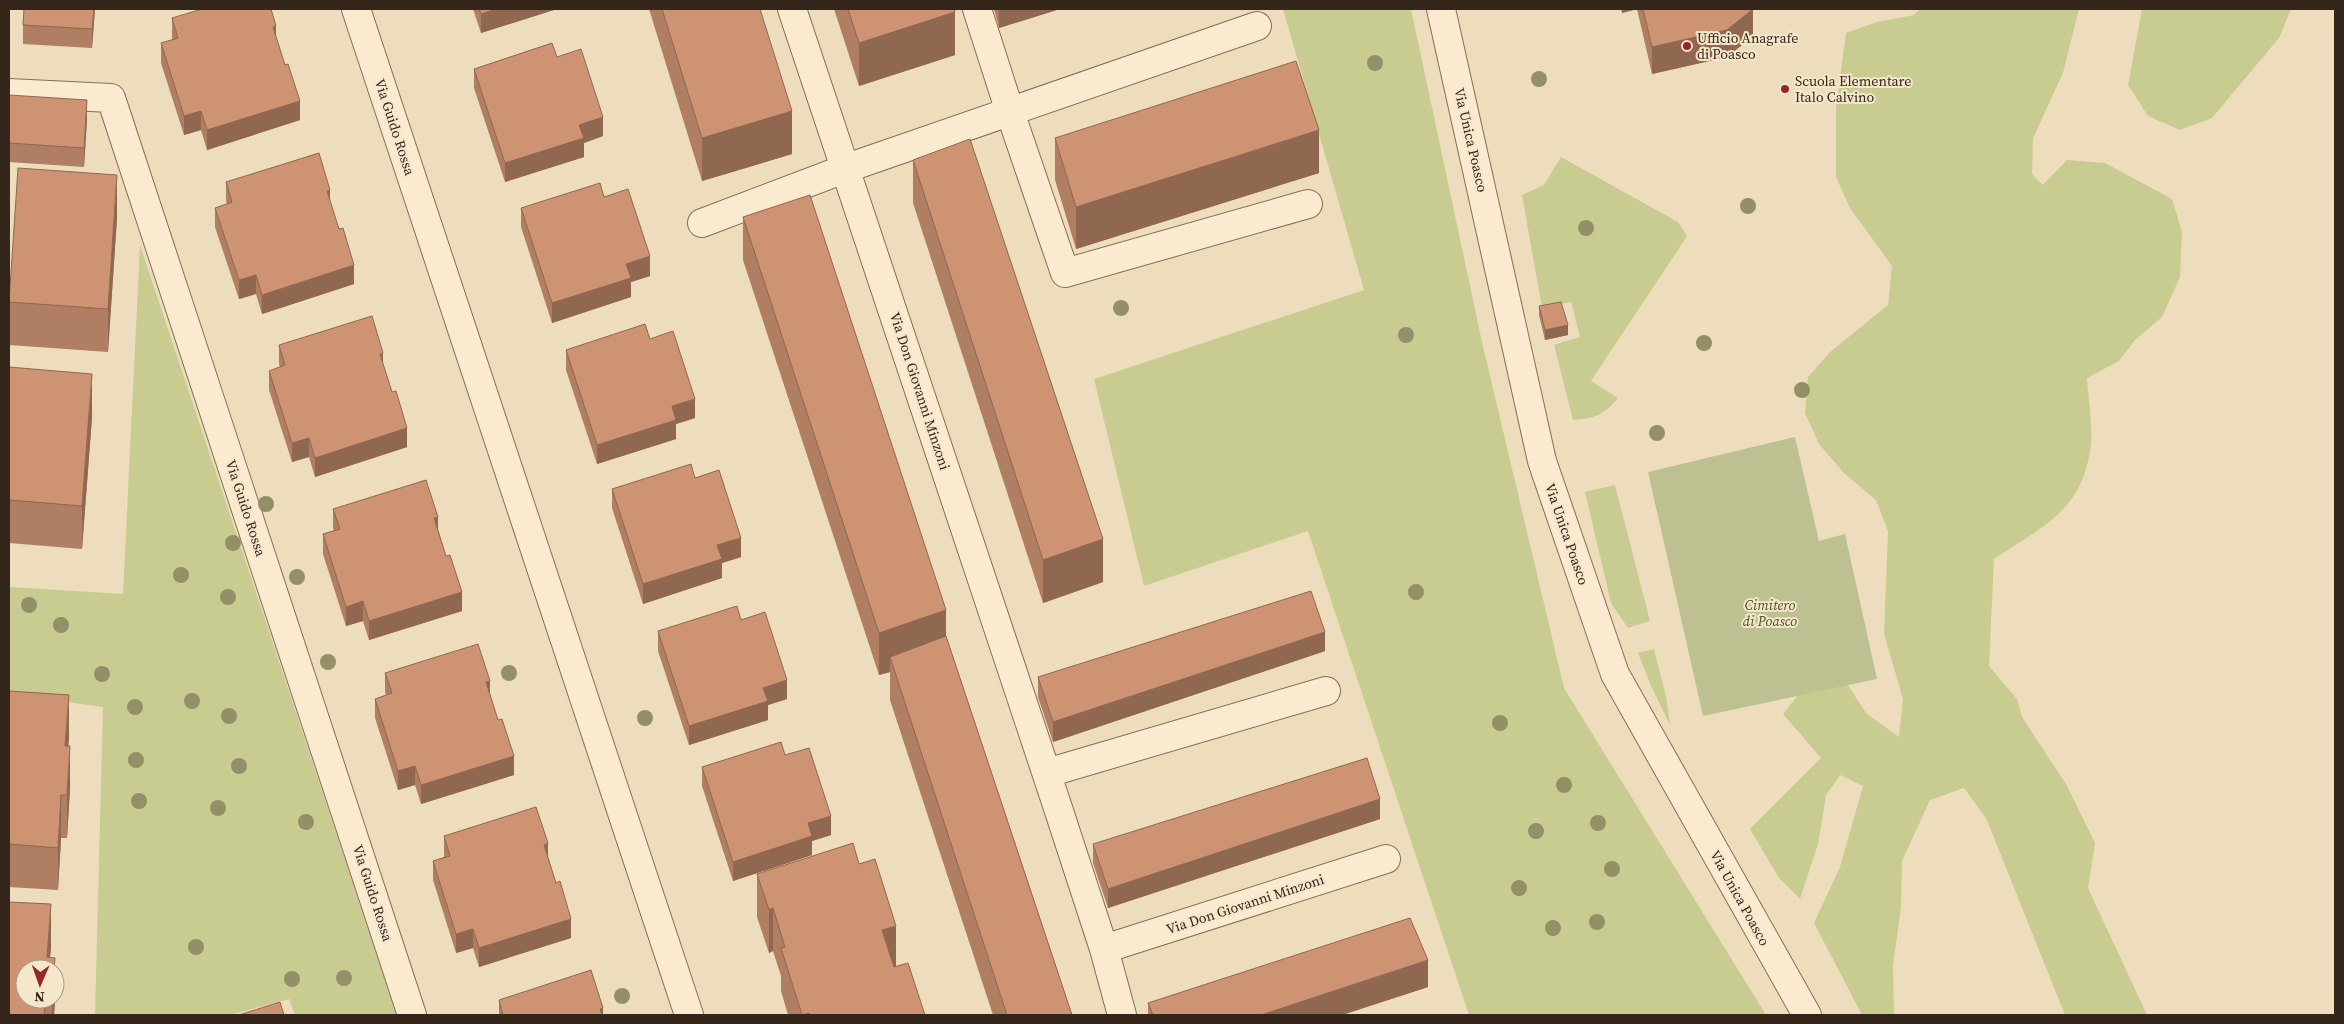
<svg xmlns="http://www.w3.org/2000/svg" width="2344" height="1024" font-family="'Source Serif 4',serif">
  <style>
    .green { fill: #c8cc91 }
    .cemetery { fill: #bdc091 }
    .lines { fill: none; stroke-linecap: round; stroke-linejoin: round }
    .minor-casing { stroke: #866d56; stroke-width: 30 }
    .minor { stroke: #f9ead0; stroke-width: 28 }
    .tree { fill: #939067 }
    .wall { fill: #b07e62 }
    .shaded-wall { fill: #906750 }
    .building { fill: #cd9372; stroke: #906750 }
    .poi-dot { fill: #95262c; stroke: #f5e7cc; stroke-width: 2 }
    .labels { text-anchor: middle; stroke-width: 4; stroke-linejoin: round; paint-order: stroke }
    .poi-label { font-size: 14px; fill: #35261b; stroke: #f5e7cc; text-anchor: start }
    .street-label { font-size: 14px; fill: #35261b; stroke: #f5e7cc }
    .park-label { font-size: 14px; font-style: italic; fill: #485121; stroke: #f5e7cc }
  </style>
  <rect width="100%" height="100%" fill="#eeddbd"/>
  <path class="green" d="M1283 9H1411L1482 342 1564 688 1766 1015H1469L1308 531 1144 586 1094 379 1364 290Z
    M1920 9H2079L2063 73 2033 138 2032 174 2043 185 2067 160 2105 163 2172 199 2182 232 2180 277 2162 317 2135 340 2119 361 2087 378C2088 399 2094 431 2090 451 2081 512 2040 528 1994 559L1989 666 2017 699 2022 717 2066 784 2095 843 2088 888 2147 1015H2065L1986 818 1964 788 1930 800 1902 861 1901 907 1893 965 1894 1015H1862L1814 923 1840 867 1863 786 1840 775 1826 795 1818 844 1800 899 1779 878 1750 829 1821 758 1783 714 1801 691 1842 676 1866 713 1899 737 1903 699 1884 634 1888 531 1876 500 1844 473 1819 444 1805 413 1808 377 1830 352 1888 305 1892 266 1850 208 1836 177V108L1846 33 1877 22 1914 15Z
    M2142 9H2291L2279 38 2212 118 2180 130 2148 116 2128 85Z
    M1561 157 1678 222 1687 236 1591 381 1618 398C1604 415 1595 418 1573 420L1554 345 1580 337 1571 302 1542 308 1522 195 1544 185Z
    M140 245 397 1015H295L289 999 230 1015H95L103 707 9 694V587L123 594Z
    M1615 485 1650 621 1628 628 1611 603 1585 492Z
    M1654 649 1666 696 1670 725 1651 686 1638 653Z"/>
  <path class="cemetery" d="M1795 437 1819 541 1845 534 1877 679 1703 716 1648 472Z"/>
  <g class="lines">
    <g class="minor-casing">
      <path id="minor" d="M356 9 689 1015
        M792 9 1057 805 1104 949 1122 1015
        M977 9 1010 112 1065 273 1308 204
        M1441 9 1542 461 1615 674 1807 1015
        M9 93 111 98 412 1015
        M702 223 847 168 1257 26
        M1047 773 1326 691
        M1104 949 1386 859"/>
    </g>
    <use href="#minor" class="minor"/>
  </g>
  <g class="tree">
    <circle cx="1375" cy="63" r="8"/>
    <circle cx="1539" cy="79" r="8"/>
    <circle cx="1748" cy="206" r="8"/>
    <circle cx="1586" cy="228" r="8"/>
    <circle cx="1121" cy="308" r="8"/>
    <circle cx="1406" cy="335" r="8"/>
    <circle cx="1704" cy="343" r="8"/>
    <circle cx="1802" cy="390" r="8"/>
    <circle cx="1657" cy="433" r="8"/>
    <circle cx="266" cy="504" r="8"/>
    <circle cx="233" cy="543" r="8"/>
    <circle cx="181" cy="575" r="8"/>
    <circle cx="297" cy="577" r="8"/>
    <circle cx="1416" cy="592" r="8"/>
    <circle cx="228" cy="597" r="8"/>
    <circle cx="29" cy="605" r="8"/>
    <circle cx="61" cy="625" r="8"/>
    <circle cx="328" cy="662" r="8"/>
    <circle cx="509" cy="673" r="8"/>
    <circle cx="102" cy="674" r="8"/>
    <circle cx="192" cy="701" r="8"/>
    <circle cx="135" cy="707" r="8"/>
    <circle cx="229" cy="716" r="8"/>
    <circle cx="645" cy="718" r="8"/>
    <circle cx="1500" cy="723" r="8"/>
    <circle cx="136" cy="760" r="8"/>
    <circle cx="239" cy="766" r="8"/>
    <circle cx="1564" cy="785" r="8"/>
    <circle cx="139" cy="801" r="8"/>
    <circle cx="218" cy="808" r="8"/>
    <circle cx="306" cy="822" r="8"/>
    <circle cx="1598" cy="823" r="8"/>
    <circle cx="1536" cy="831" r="8"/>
    <circle cx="1612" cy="869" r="8"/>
    <circle cx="1519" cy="888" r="8"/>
    <circle cx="1597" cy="922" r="8"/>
    <circle cx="1553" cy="928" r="8"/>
    <circle cx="196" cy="947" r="8"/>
    <circle cx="344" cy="978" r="8"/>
    <circle cx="292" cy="979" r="8"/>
    <circle cx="622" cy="996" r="8"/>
  </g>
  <path class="wall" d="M24 9H95L92 48 23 44V25Z
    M473 9H557L481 33Z
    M649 9H760L792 154 702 181Z
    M834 9H954L955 55 859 86Z
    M994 9H1060L999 28Z
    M1621 9H1753V36L1727 57 1652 74 1637 9 1622 13Z
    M172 18 276 38 300 120 207 150 201 130 184 135 161 63V43L173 40 172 38Z
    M557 57 603 136 584 143V157L505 182 474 88V69Z
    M9 95 87 119 84 167 9 162Z
    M1055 138 1319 173 1076 249 1055 180Z
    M913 160 1103 582 1043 603 913 203Z
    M226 182 330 203 354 284 262 314 256 294 239 299 215 227V208L227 204 226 201Z
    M604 197 650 276 631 282V297L552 323 521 227V208Z
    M743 217 946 636 1072 1015H993L890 700V672L879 675 743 260Z
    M117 218 108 352 9 345V302Z
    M1539 306 1568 335 1545 340 1539 315Z
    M650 339 695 418 676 424V439L597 464 566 370V350Z
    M279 345 383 366 407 447 315 477 309 457 292 462 269 390V371L280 367 279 364Z
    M9 367 92 417 82 549 9 543Z
    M695 478 741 557 722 563V578L643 604 612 508V489Z
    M333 509 438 530 462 611 369 640 363 621 346 626 323 554V534L334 531 333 528Z
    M741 620 787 699 768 705V720L689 745 658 651V631Z
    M1325 651 1053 742 1038 697V677Z
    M385 673 490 694 514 775 421 804 415 785 398 790 375 718V699L386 695 385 692Z
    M9 691 69 738 68 746 70 789 67 838H61L58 890 9 887Z
    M785 755 831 835 812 841V855L733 881 702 786V767Z
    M1380 819 1108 908 1093 863V844Z
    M444 836 548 857 571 938 479 967 473 948 456 953 433 880V861L444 857Z
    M859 864 896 966 925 1015H788L781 991V976L773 951 769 953 757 917V874Z
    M51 947 50 957 55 1001 54 1015H9Z
    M1428 987 1342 1015H1148V1003Z
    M499 1000 603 1015H499Z"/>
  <path class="shaded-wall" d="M94 9H95L92 48V29Z
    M496 9H557L481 33V14Z
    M999 9H1060L999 28Z
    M1622 9H1637L1622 13Z
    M1753 9V36L1727 57 1652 74V47Z
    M955 12V55L859 86V43Z
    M276 26V45L273 27Z
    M87 100V119L84 167V148Z
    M300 101V120L207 150V130Z
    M201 111V130L184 135V116Z
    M792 111V154L702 181V138Z
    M603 117V136L584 143V157L505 182V163L579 125Z
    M1319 130V173L1076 249V207Z
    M117 175V218L108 352V309Z
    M330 190V209L327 191Z
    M650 256V276L631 282V297L552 323V303L626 264Z
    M354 265V284L262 314V295Z
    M256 275V294L239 299V280Z
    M1568 325V335L1545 340V330Z
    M383 353V372L380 354Z
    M92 374V417L82 549V506Z
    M695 399V418L676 424V439L597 464V445L672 406Z
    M407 428V447L315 477V458Z
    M309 438V457L292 462V443Z
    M438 517V536L434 518Z
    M741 538V557L722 563V578L643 604V584L717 545Z
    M1103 539V582L1043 603V560Z
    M462 592V611L369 640V621Z
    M363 601V621L346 626V607Z
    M946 610V652L890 657V672L879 675V633Z
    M1325 632V651L1053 742V722Z
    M787 680V699L768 705V720L689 745V726L763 688Z
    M490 681V700L486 682Z
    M69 695V738L65 789V746Z
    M70 746V789L67 838V795Z
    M514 756V775L421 804V785Z
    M415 766V785L398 790V771Z
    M61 795V838L58 890V848Z
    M1380 799V819L1108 908V889Z
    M831 816V835L812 841V855L733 881V862L808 823Z
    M548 843V862L544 845Z
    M51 904V947L49 969 47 957Z
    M773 908V951L769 953V910Z
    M571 919V938L479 967V948Z
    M896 926V969L882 973V930Z
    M473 929V948L456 953V934Z
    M55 958V1001L54 1015H52V999H55L54 969Z
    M1428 960V987L1342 1015H1261Z
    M603 1008V1015H600V1009Z"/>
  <path class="building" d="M24 9H94L92 29 23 25Z
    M202 9H271L276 26 273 27 285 65 288 64 300 101 207 130 201 111 184 116 161 43 178 38 172 18Z
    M479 9H496L481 14Z
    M662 9H760L792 111 702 138Z
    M848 9H954L955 12 859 43Z
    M1643 9H1753L1727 30 1652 47Z
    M552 43 557 57 581 49 603 117 579 125 584 138 505 163 474 69Z
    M1296 61 1319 130 1076 207 1055 138Z
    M9 95 87 100 84 148 9 143Z
    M970 139 1103 539 1043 560 913 160Z
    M319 153 330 190 327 191 339 229 343 228 354 265 262 295 256 275 239 280 215 208 232 202 226 182Z
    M18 168 117 175 108 309 9 302Z
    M600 183 604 197 628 189 650 256 626 264 631 278 552 303 521 208Z
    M810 195 946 610 879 633 743 217Z
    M1561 302 1568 325 1545 330 1539 306Z
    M372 316 383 353 380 354 392 392 396 391 407 428 315 458 309 438 292 443 269 371 285 365 279 345Z
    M645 324 650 339 673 331 695 399 672 406 676 420 597 445 566 350Z
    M9 367 92 374 82 506 9 500Z
    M691 464 695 478 719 470 741 538 717 545 722 559 643 584 612 489Z
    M426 480 438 517 434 518 446 556 450 555 462 592 369 621 363 601 346 607 323 534 340 529 333 509Z
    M1311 591 1325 632 1053 722 1038 677Z
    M737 606 741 620 765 612 787 680 763 688 768 701 689 726 658 631Z
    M946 636 1072 1015H1007L890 657Z
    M478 644 490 681 486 682 498 720 502 719 514 756 421 785 415 766 398 771 375 699 392 693 385 673Z
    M9 691 69 695 65 746H70L67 795H61L58 848 9 844Z
    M781 742 785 755 809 748 831 816 808 823 812 836 733 862 702 767Z
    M1367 758 1380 799 1108 889 1093 844Z
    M536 807 548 843 544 845 556 883 560 881 571 919 479 948 473 929 456 934 433 861 450 856 444 836Z
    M853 843 859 864 875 859 896 926 882 930 894 967 908 963 925 1015H810L809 1013 802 1015 781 948 785 947 773 908 769 910 757 874Z
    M9 902 51 904 47 957 55 958 54 969H25V999H52V1005L45 1004 44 1015H9Z
    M1410 918 1428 960 1261 1015H1153L1148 1003Z
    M591 970 603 1008 600 1009 602 1015H503L499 1000Z
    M280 1002 284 1015H239Z"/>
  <g class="poi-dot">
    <circle cx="1687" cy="46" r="5"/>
    <circle cx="1785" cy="89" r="5"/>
  </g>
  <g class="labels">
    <g class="poi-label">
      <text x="1697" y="43">Ufficio Anagrafe<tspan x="1697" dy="16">di Poasco</tspan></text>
      <text x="1795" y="86">Scuola Elementare<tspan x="1795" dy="16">Italo Calvino</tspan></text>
    </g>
    <g class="street-label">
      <text transform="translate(395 127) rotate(72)" y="5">Via Guido Rossa</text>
      <text transform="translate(1471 140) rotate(77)" y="5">Via Unica Poasco</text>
      <text transform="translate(920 391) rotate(72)" y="5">Via Don Giovanni Minzoni</text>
      <text transform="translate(246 508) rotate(72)" y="5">Via Guido Rossa</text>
      <text transform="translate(1567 534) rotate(71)" y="5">Via Unica Poasco</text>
      <text transform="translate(373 893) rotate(72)" y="5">Via Guido Rossa</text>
      <text transform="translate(1740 898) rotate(61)" y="5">Via Unica Poasco</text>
      <text transform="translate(1245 904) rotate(-18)" y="5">Via Don Giovanni Minzoni</text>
    </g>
    <g class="park-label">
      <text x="1770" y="610">Cimitero<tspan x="1770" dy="16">di Poasco</tspan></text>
    </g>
  </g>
  <rect width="2344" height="1024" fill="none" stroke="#35261b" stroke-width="20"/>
  <g transform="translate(40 984) rotate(182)"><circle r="24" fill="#f5e7cc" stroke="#a89a85"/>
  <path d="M0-4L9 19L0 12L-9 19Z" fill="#95262c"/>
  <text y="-8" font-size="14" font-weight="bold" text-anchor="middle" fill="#35261b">N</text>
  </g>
</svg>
